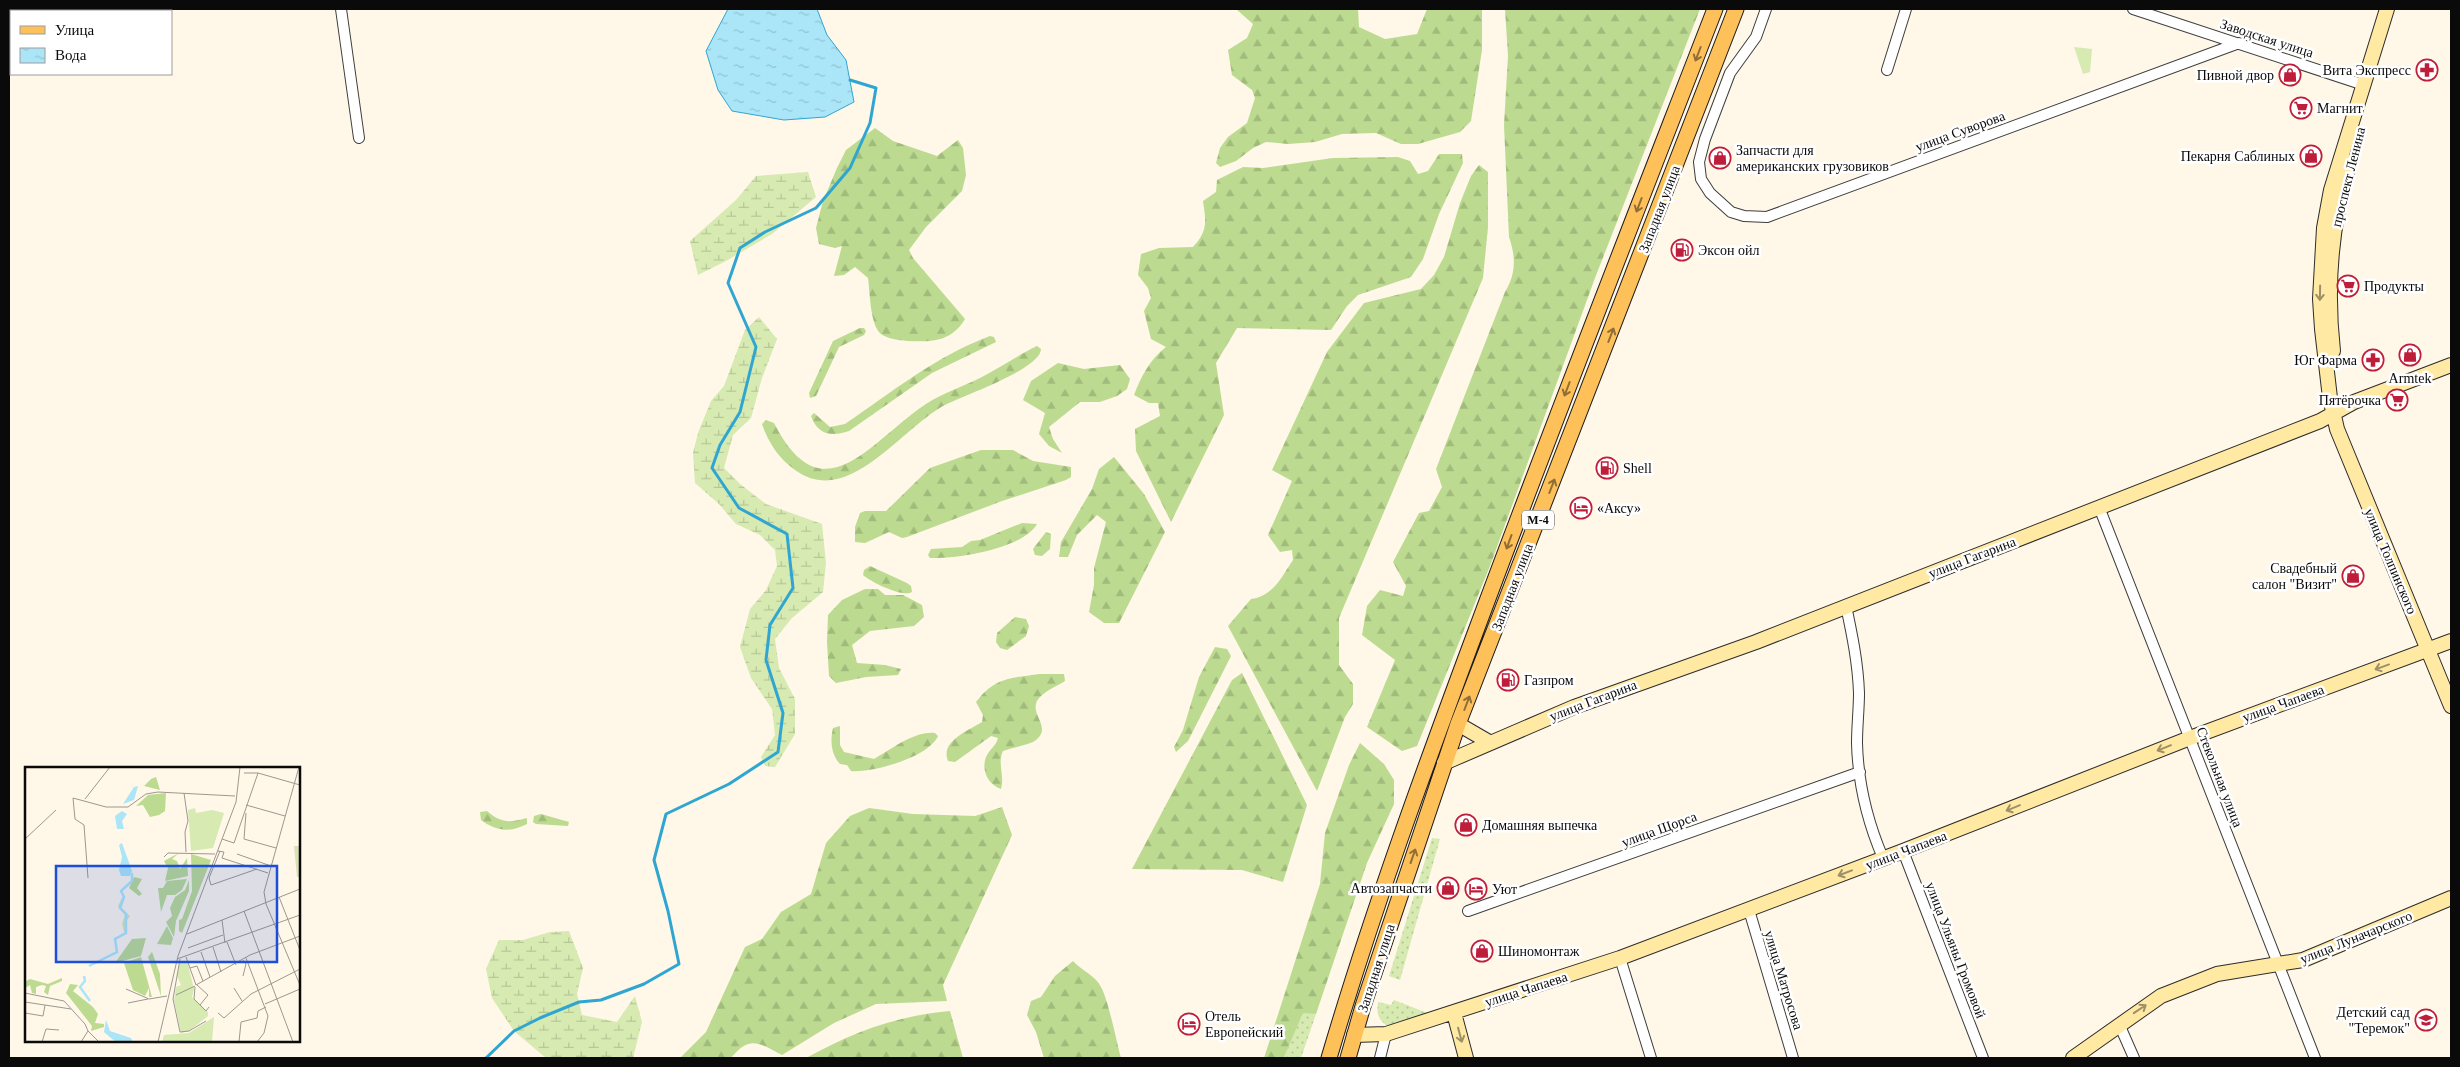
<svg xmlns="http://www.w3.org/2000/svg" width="2460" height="1067" font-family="Georgia,serif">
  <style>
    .grass { fill: url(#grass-dots) }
    .forest { fill: url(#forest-firs) }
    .wetland { fill: url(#wetland-marsh) }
    .park { fill: #d6eab1 }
    .water { fill: url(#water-ripples); stroke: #2fa6d2 }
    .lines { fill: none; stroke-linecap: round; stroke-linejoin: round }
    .stream { stroke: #2fa6d2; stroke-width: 3 }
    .street-casing { stroke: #3d3d3d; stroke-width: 12 }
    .secondary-casing { stroke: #2c2c2c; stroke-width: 16 }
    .primary-casing { stroke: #1b1b1b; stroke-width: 17 }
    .street { stroke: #fff; stroke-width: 10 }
    .secondary { stroke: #ffe9a3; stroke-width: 14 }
    .primary { stroke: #fec059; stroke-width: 15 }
    .oneway { stroke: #906e35 }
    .oneway2 { stroke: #9d9066 }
    .labels { text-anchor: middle; stroke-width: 5; stroke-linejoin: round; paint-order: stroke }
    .shield { fill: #fff; stroke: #545454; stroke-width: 1 }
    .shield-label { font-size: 12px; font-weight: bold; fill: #0a0a0a }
    .street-label { font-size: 14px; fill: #0a0a0a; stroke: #fff }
    .poi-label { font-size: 14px; fill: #0a0a0a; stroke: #fff; text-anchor: start }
    .inset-river { fill: none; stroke: #abe5f8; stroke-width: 2.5 }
    .inset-road { fill: none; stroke: #9d988f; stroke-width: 1 }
    .view { fill: #1d4ed8; fill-opacity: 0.15; stroke: #1d4ed8; stroke-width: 2.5 }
    .inset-edge { fill: none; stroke: #0a0a0a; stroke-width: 2.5 }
  </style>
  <defs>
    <pattern id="grass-dots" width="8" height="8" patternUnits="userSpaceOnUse" patternTransform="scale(1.25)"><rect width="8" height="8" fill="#d6eab1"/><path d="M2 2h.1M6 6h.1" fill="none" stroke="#b6c797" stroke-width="1.8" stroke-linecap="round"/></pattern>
    <pattern id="forest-firs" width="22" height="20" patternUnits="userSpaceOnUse" patternTransform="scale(1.25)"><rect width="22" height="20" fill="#bcdb90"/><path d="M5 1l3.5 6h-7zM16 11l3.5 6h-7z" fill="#a0bb7b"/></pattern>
    <pattern id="wetland-marsh" width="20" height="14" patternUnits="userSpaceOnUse" patternTransform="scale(1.25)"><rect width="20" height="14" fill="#d6eab1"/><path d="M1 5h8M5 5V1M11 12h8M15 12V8" fill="none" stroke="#b6c797"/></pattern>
    <pattern id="water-ripples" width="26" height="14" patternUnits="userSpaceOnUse" patternTransform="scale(1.25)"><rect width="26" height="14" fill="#abe5f8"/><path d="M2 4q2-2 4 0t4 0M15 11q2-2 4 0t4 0" fill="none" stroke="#92c3d3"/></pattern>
  </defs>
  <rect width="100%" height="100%" fill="#fff7e8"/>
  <path class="grass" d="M1432 838 1440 839 1400 980 1389 976Z
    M1394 1000 1430 1014 1399 1025H1386C1377 1018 1377 1013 1378 1002L1391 1005Z
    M1303 1012 1316 1014 1301 1058H1278L1284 1056Z"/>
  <path class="forest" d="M1236 9H1358L1359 27 1385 39 1417 34 1427 9H1482V50L1471 121 1460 132 1418 144H1401L1376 133 1342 134 1315 142 1288 144 1266 142 1253 148 1236 161 1220 167 1216 163 1220 148 1228 137 1247 123 1255 98 1252 90 1232 75 1228 50 1247 38 1253 24Z
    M1505 9H1700L1595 278 1490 566 1417 746 1402 751 1367 727 1395 660 1362 635 1367 606 1380 590 1403 596 1406 586 1393 562 1419 513 1429 511 1442 487 1436 469 1505 292C1516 274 1516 257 1509 237L1504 125 1508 56Z
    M875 128 893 141 937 156 958 140 963 148 966 175 962 191 926 227 909 250 913 258 965 319C951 342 932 342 907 341 899 340 888 339 881 334 870 325 870 292 868 278L855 267 844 275 834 276 842 246 835 248 819 244 816 228 823 201 837 168 846 150Z
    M1439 154H1462L1463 163 1439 214 1423 259 1411 277 1358 295 1347 306 1331 330 1237 328 1216 363 1224 415 1171 522 1136 451 1135 429 1160 416 1158 403H1149L1134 395C1141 377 1150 359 1166 347L1151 339 1144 311 1151 298 1148 288 1138 275 1141 254 1159 248 1193 247C1208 231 1206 222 1203 201L1216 192 1217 180 1243 167 1263 168 1333 158 1398 157 1410 161 1418 174 1428 171Z
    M1479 165 1488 172V227L1483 278 1339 618V665L1353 684V704L1345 717 1317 791 1228 626 1251 599C1273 596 1281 578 1293 560L1292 550 1280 552 1268 535 1292 481 1272 470 1327 352 1364 303 1421 289 1434 275 1444 257 1460 203 1471 176Z
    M860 328H864L866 331 864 335 839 347 816 396 810 398 809 393 833 341Z
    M990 336 994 337 996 342 932 373 849 431C831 437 818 435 811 416L814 413 830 427 845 424C892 392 936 356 990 336Z
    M1037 346 1041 349C1041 369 962 396 945 405 901 428 848 509 795 470 779 459 768 442 762 424L766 420 774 423C823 519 871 440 926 404 943 393 962 387 980 378 1000 368 1018 355 1037 346Z
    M1058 363 1084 369 1120 365 1130 379 1127 389 1117 396 1100 402H1080L1049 427 1053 439 1062 453 1049 446 1039 434 1045 413 1023 400 1031 381Z
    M981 450H1013L1033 461 1071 467V477L1066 480 1002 501 907 537 902 538 889 532 865 543 855 542V527L860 513 865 511H886L930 468Z
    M1114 457 1144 494 1165 532 1119 623H1104L1089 612 1094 585V568L1106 522 1097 515 1077 535 1068 557H1059L1061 542 1092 489 1099 469Z
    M1022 523 1037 524C1023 549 956 559 930 558L928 555 931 549 962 547 971 541 980 540Z
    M1046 532 1051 534 1050 549 1042 556 1035 555 1033 549Z
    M870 566 907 583 911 586 912 592C903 598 871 582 863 575L864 570Z
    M865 589H878L885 595H903L922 605 924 617 914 626 870 631 852 645 857 663 885 665 901 669 898 675 866 677 836 683 829 676 827 642 828 615 842 600Z
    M1015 617 1026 619 1029 626 1026 636 1007 650 1000 648 996 642 997 633Z
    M1215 647 1227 649 1231 656 1188 741 1176 752 1174 747 1183 730 1199 677Z
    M1242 673 1307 805 1283 882 1242 870 1132 869 1232 680Z
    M1040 674H1064L1065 681C1057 686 1042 692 1037 701 1030 715 1052 727 1036 740 1030 745 1013 747 1003 751 997 763 1005 776 1001 789 988 785 980 769 987 755 990 749 996 746 998 738L991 736 955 762 948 761C940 741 968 731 982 722L983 715 976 702C995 677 1011 678 1040 674Z
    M840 726V745L844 752 874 759C892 749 914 731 935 733L938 736C929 757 873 773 851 771L847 765 840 764C831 754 830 741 833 728Z
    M1360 743 1384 764 1394 780V804L1367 863 1316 1014 1303 1013 1284 1057 1264 1058 1320 884 1325 833 1349 765Z
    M1002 807 1012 835 943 985 947 1001 876 1004 834 1023 782 1055C759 1043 750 1035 731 1058H680L706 1032 745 947 762 939 781 912 811 894 826 843 850 816 869 808 913 814 975 816Z
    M487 811C501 823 509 823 527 818V824C510 833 496 831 481 820L480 812Z
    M541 814 569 822 568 826 536 824 533 822 534 816Z
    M1073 961C1082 971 1095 975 1101 987 1109 1002 1116 1040 1121 1058H1044L1036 1032 1027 1015 1031 1001 1041 997 1055 976Z
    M950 1011 963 1058H806C854 1032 895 1016 950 1011Z"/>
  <path class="wetland" d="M808 172 816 197 772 234 726 261 698 275 690 241 736 200 756 176Z
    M759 317 777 339 762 378 751 418 733 435 724 468 740 484 766 504 822 524 826 563 823 592 792 618 775 639 779 668 795 699V734L775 767 765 766 761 757 775 735 772 709 751 678 740 647 750 609 766 590 777 566 775 550 760 535 736 524 719 504 695 483 693 453 698 433 711 401 724 386 745 330Z
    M569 931 583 968 577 994 582 1015 617 1022 635 996 642 1022 633 1058H546L514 1031 492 998 486 969 499 940H523L550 932Z"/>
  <path class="park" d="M2074 47 2092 49 2090 72 2083 74Z"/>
  <path class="water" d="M728 9H817L827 35 846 60 854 102 825 117 784 120 732 111 718 90 706 51Z"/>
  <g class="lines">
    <path class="stream" d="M486 1058 514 1031 540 1018 579 1002 601 1000 644 984 679 964 668 911 654 860 666 814 729 784 778 752 783 713 766 660 770 625 793 588 787 534 739 508 712 468 720 445 740 412 756 347 728 283 740 248 765 232 816 208 850 168 870 123 876 88 850 80"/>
    <g class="street-casing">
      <path id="street" d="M341 9 359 138
        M1766 9 1756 37 1730 73 1705 139 1699 162 1701 179 1710 193 1731 212 1744 216 1767 217 2239 43
        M2133 9 2364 85
        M1887 70 1906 9
        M2099 507 2315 1058
        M1846 606C1852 634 1858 663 1859 693 1859 709 1857 726 1857 743 1858 782 1868 823 1883 858
        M1903 851 1983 1058
        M1749 910 1793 1058
        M1468 911 1860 772
        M1620 958 1651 1058
        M2119 1024 2134 1058
        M1380 1058 1386 1034"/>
    </g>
    <g class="secondary-casing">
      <path id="secondary" d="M2387 9 2331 190 2324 228 2320 299 2322 329 2330 398 2337 429 2451 706
        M2333 351C2326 288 2331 223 2350 162
        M1458 724 1489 742
        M1444 763 1574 707 1756 642 2320 421 2354 402 2451 365
        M1454 1013 1466 1058
        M1354 1035 1386 1034 1620 958 1903 851 2190 738 2451 641
        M2073 1058 2161 996 2217 974 2303 960 2451 898"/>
    </g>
    <g class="primary-casing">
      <path id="primary" d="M1329 1058C1372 912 1424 770 1477 628 1554 421 1635 215 1715 9
        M1348 1058 1363 1006 1458 724 1736 9"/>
    </g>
    <use href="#street" class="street"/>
    <use href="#secondary" class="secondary"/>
    <use href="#primary" class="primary"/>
  </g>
  <defs><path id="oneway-shaft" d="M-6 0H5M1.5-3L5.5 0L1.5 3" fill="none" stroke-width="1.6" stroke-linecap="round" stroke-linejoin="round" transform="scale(1.25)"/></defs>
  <g class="oneway">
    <use href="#oneway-shaft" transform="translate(1698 54) rotate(111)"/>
    <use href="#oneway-shaft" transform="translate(1639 205) rotate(111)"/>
    <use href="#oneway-shaft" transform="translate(1611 335) rotate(-69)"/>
    <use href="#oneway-shaft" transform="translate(1567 389) rotate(111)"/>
    <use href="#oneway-shaft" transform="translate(1552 486) rotate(-69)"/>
    <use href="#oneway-shaft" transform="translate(1509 542) rotate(110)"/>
    <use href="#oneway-shaft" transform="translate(1467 703) rotate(-69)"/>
    <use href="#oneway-shaft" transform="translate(1413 856) rotate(-71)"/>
  </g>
  <g class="oneway2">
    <use href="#oneway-shaft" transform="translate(2320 293) rotate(91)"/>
    <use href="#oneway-shaft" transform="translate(2382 667) rotate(160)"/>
    <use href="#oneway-shaft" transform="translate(2164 748) rotate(158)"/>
    <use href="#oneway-shaft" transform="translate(2013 808) rotate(158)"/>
    <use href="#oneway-shaft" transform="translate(1845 873) rotate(159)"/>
    <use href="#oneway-shaft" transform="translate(2140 1009) rotate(-34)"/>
    <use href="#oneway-shaft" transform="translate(1460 1035) rotate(75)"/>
  </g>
  <defs>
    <g id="pharmacy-ring" transform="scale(1.125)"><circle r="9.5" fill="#fff" stroke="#bf1e3b" stroke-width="1.5"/><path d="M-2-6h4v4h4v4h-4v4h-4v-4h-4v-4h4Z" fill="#bf1e3b"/></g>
    <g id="shop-ring" transform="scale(1.125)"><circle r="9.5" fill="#fff" stroke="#bf1e3b" stroke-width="1.5"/><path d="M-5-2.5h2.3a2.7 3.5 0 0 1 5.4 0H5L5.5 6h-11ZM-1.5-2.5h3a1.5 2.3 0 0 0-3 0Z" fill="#bf1e3b"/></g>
    <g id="supermarket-ring" transform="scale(1.125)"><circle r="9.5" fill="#fff" stroke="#bf1e3b" stroke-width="1.5"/><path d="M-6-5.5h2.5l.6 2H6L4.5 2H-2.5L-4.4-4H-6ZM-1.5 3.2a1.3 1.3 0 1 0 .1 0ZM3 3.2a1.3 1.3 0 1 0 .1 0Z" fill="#bf1e3b"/></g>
    <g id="fuel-ring" transform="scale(1.125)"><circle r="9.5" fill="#fff" stroke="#bf1e3b" stroke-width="1.5"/><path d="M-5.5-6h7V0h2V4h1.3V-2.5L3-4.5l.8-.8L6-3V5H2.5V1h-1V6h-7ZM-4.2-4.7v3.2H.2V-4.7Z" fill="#bf1e3b"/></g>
    <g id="hotel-ring" transform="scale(1.125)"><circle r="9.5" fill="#fff" stroke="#bf1e3b" stroke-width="1.5"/><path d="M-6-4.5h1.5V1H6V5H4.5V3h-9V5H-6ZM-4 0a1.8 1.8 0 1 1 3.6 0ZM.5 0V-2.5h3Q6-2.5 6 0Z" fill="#bf1e3b"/></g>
    <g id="school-ring" transform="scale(1.125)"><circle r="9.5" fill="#fff" stroke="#bf1e3b" stroke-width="1.5"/><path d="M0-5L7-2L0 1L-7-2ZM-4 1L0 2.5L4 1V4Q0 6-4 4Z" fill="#bf1e3b"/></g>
  </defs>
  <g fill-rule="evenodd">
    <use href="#pharmacy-ring" x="2427" y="70"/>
    <use href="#shop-ring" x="2290" y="75"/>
    <use href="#supermarket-ring" x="2301" y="108"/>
    <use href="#shop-ring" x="2311" y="156"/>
    <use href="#shop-ring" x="1720" y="158"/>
    <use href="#fuel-ring" x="1682" y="250"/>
    <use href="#supermarket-ring" x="2348" y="286"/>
    <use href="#shop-ring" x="2410" y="355"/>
    <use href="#pharmacy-ring" x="2373" y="360"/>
    <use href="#supermarket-ring" x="2397" y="400"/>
    <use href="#fuel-ring" x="1607" y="468"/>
    <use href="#hotel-ring" x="1581" y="508"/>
    <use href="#shop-ring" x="2353" y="576"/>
    <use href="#fuel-ring" x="1508" y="680"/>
    <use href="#shop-ring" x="1466" y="825"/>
    <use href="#shop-ring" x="1448" y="888"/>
    <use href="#hotel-ring" x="1476" y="889"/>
    <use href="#shop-ring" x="1482" y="951"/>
    <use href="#school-ring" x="2426" y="1020"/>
    <use href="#hotel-ring" x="1189" y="1024"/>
  </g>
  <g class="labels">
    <rect class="shield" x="1522" y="510.5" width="32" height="19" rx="4"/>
    <g class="shield-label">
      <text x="1538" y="524">М-4</text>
    </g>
    <g class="street-label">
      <text transform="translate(2267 38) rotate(18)" y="5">Заводская улица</text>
      <text transform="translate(1960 131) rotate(-20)" y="5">улица Суворова</text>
      <text transform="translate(2348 177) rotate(-76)" y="5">проспект Ленина</text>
      <text transform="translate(1659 209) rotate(-69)" y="5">Западная улица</text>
      <text transform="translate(1972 557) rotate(-21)" y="5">улица Гагарина</text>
      <text transform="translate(2391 561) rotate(67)" y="5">улица Толпинского</text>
      <text transform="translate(1512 587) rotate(-69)" y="5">Западная улица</text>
      <text transform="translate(1593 700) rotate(-21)" y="5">улица Гагарина</text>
      <text transform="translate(2283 703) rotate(-20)" y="5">улица Чапаева</text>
      <text transform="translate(2220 777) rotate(69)" y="5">Стекольная улица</text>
      <text transform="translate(1659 829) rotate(-20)" y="5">улица Щорса</text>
      <text transform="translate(1906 850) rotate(-21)" y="5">улица Чапаева</text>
      <text transform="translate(2356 937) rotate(-22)" y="5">улица Луначарского</text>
      <text transform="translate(1956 950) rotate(69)" y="5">улица Ульяны Громовой</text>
      <text transform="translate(1376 968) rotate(-72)" y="5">Западная улица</text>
      <text transform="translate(1784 980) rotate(73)" y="5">улица Матросова</text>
      <text transform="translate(1526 989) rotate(-18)" y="5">улица Чапаева</text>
    </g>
    <g class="poi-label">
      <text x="2411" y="75" text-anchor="end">Вита Экспресс</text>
      <text x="2274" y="80" text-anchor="end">Пивной двор</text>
      <text x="2317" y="113">Магнит</text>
      <text x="1736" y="155">Запчасти для<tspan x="1736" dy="16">американских грузовиков</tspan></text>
      <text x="2295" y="161" text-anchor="end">Пекарня Саблиных</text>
      <text x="1698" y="255">Эксон ойл</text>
      <text x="2364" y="291">Продукты</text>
      <text x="2357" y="365" text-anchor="end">Юг Фарма</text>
      <text x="2410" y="383" text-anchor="middle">Armtek</text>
      <text x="2381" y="405" text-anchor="end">Пятёрочка</text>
      <text x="1623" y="473">Shell</text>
      <text x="1597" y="513">«Аксу»</text>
      <text x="2337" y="573" text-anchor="end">Свадебный<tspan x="2337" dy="16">салон "Визит"</tspan></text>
      <text x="1524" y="685">Газпром</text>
      <text x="1482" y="830">Домашняя выпечка</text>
      <text x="1432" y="893" text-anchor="end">Автозапчасти</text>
      <text x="1492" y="894">Уют</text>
      <text x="1498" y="956">Шиномонтаж</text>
      <text x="2410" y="1017" text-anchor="end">Детский сад<tspan x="2410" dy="16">"Теремок"</tspan></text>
      <text x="1205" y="1021">Отель<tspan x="1205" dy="16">Европейский</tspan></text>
    </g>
  </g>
  <g transform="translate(25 767)">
    <rect width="275" height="275" fill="#fff7e8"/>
    <path d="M189 250 187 275H137L139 268 164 266Z" fill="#d6eab1"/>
    <path d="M131 10 135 23 119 19 126 12ZM141 26 140 44 134 48 125 50 118 38 111 39 123 28ZM154 86 147 92 152 94 155 102 162 91 163 109 140 114 143 101 139 94ZM166 87 186 93 157 166 154 164V153L157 152 167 124ZM109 110 117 112 112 121 117 127 114 129 104 121ZM162 112 157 123 150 128H142L136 145 133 121H138L142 114ZM164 113V124L151 154 149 170 141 155 147 149 145 141 150 130 160 123ZM142 159 148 171 146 178 132 177ZM121 171 116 189 90 196 107 172ZM127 185 135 207 136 229 123 190ZM116 190 127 230H124V221L120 229 108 223 99 196ZM37 211V214L25 219 23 228 19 225 21 219 17 218 11 220V227L7 226 5 218 0 221 1 214 5 212 23 217ZM45 217 53 218 48 224 68 240 73 247 70 256 79 257V260L66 264 67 259 41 226Z" fill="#bcdb90"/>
    <path d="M99 127 96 141 105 149 100 156V168L97 157 100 148 93 139Z" fill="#d6eab1"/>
    <path d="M269 79H275V110H272Z" fill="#d9e0ba"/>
    <path d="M170 41 171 46 187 43 199 46 188 81 166 84 163 43ZM162 194 169 222 167 230 183 245V249L164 264 156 266 149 233 151 220 156 218 152 209 155 195Z" fill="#d6eab1"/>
    <path d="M113 19 109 33 98 37 109 20ZM97 44 102 47 97 54 99 62H92L90 49ZM97 76 107 104 105 109H96L94 103 97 90 94 78ZM81 253 85 264 106 271 108 275H91L86 271 79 265Z" fill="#abe5f8"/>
    <path class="inset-river" d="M64 199 92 185 90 172 101 166V147L95 141 99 130 96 124 107 114V106M59 209 60 214 55 220 65 234"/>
    <path class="inset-road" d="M274 0 239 125 241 137 275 218M219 6H233L275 18M159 26 163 54 160 65 161 85M60 32 85 0M221 38 260 49M221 46 219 72 251 81M0 72 31 43M197 72 209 76 233 6M193 84 199 85 197 91 243 106M195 84 184 111 186 118 232 102M212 87 246 99M139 90 143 86 190 87M63 111 59 58 50 52 48 31 81 40H103L121 27 133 25 210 29M254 130 275 183M219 144 268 275M197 153 200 176M162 167 275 122M202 175 211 198M188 180 196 205M163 181 198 168M176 185 185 210M161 190 171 218 225 188 275 169M221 191 243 249 239 266 232 275M152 192 275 148M155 192 148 232 155 265 164 264 181 254M218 193 221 197 218 209M165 201 172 199 178 214M172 218 183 228 175 238M170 220 169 232 181 244 184 240M209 221 217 234M101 222 124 232 142 229M0 226 39 234 60 257 63 264 56 275M151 228 170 219M0 235 46 242M103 236 123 232M240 237 275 222M0 246 18 249 20 238M193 246 199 251 226 227 275 202M63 264 74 275M17 275 21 262 34 263M133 275 153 189 211 35 215 0M214 275 216 255 232 251 233 244 241 240"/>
    <path class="view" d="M31 99H252V195H31Z"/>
    <rect width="275" height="275" class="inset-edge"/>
  </g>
  <rect width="2460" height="1067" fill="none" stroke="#0a0a0a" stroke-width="20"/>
  <rect x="10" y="10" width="162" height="65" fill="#ffffff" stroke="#9d9d9d"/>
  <rect x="20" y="26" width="25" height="8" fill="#fec059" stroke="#9d9d9d"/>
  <text x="55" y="35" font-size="15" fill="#0a0a0a">Улица</text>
  <rect x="20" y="48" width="25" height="15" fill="url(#water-ripples)" stroke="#9d9d9d"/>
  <text x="55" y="60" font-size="15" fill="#0a0a0a">Вода</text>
</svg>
